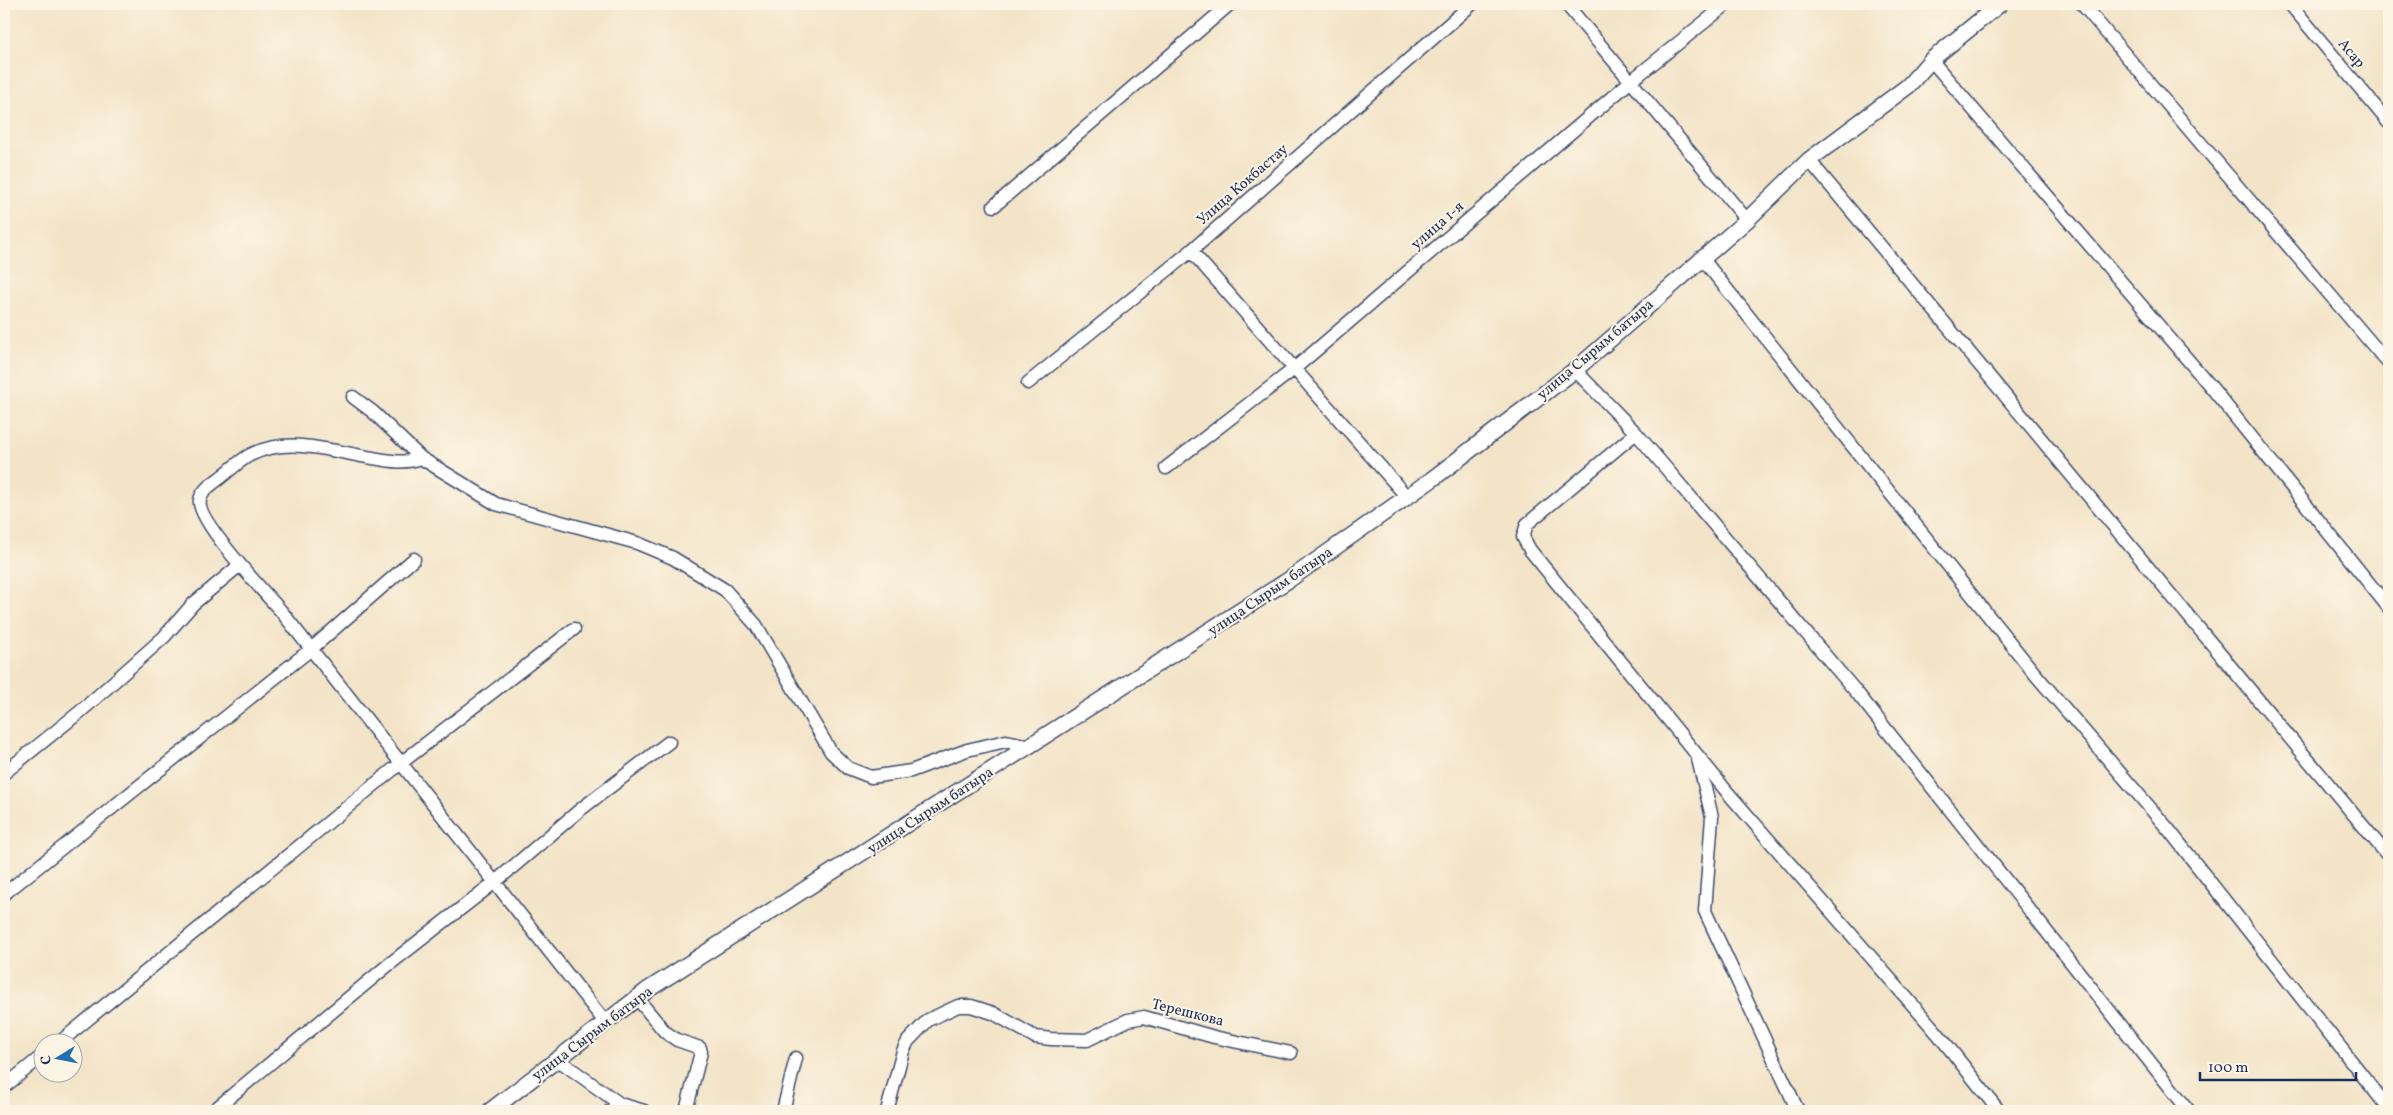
<svg xmlns="http://www.w3.org/2000/svg" width="2393" height="1115" font-family="Vollkorn,serif">
  <style>
    .lines { fill: none; stroke-linecap: round; stroke-linejoin: round }
    .minor-casing { stroke: #3b4a6e; stroke-width: 15 }
    .tertiary-casing { stroke: #3b4a6e; stroke-width: 18 }
    .minor { stroke: #fff; stroke-width: 12 }
    .tertiary { stroke: #fff; stroke-width: 15 }
    .labels { text-anchor: middle; stroke-width: 4; stroke-linejoin: round; paint-order: stroke }
    .street-label { font-size: 15px; fill: #1b2f5e; stroke: #fcf5e5 }
  </style>
  <rect width="100%" height="100%" fill="#fcf5e5"/>
  <filter id="ink" filterUnits="userSpaceOnUse"><feTurbulence type="fractalNoise" baseFrequency=".02" numOctaves="2"/><feDisplacementMap in="SourceGraphic" scale="10" xChannelSelector="R" yChannelSelector="G"/><feConvolveMatrix kernelMatrix="1 2 1 2 8 2 1 2 1" color-interpolation-filters="sRGB"/></filter>
  <filter id="wash" filterUnits="userSpaceOnUse"><feTurbulence type="fractalNoise" baseFrequency=".0096" numOctaves="4" result="noise"/><feDisplacementMap in="SourceGraphic" scale="20" xChannelSelector="R" yChannelSelector="G"/><feGaussianBlur stdDeviation="1.12" result="paint"/><feColorMatrix in="noise" values="0 0 0 0 0 0 0 0 0 0 0 0 0 0 0 0 0 1.4 0 .05"/><feComposite in="paint" operator="in"/></filter>
  <g filter="url(#wash)">
    <rect width="100%" height="100%" fill="#f3e4c8"/>
  </g>
  <g filter="url(#ink)">
    <g class="lines">
      <g class="minor-casing">
        <path id="minor" d="M1566 4 1747 220
          M2082 4 2389 364
          M2290 4 2389 123
          M1931 60 2212 388 2389 608
          M1809 160 2389 857
          M994 206 1230 4
          M1191 251 1407 497
          M1701 257 2035 674 2169 830 2389 1109
          M1575 370 1636 433 1858 694 2189 1111
          M1028 383 1191 251 1472 4
          M353 397 373 412 421 458 496 504 637 543 673 558 725 590 756 625 831 752 848 768 871 777 911 771 967 750 1006 741 1030 746
          M1636 433 1527 524 1523 537 1530 550 1728 793 1938 1034 1999 1111
          M421 458C405 464 390 461 373 458 333 452 290 435 250 455 239 461 229 471 220 478 212 484 202 490 200 500 195 519 266 594 281 611L605 1022
          M1166 468 1294 369 1631 81 1727 4
          M1698 759 1712 817 1705 911 1798 1111
          M4 773 81 711 164 637 193 604 240 565
          M4 894 310 650 414 559
          M637 998 665 1032 677 1040 700 1048 701 1052 686 1111
          M60 1042 401 763 574 629
          M557 1059 620 1104 644 1111
          M4 1087 42 1056
          M213 1111 387 966 495 882 581 809 669 742
          M610 1111 620 1104
          M783 1111 796 1058
          M887 1111 903 1051 908 1041 928 1020 958 1006H971L993 1013 1035 1037 1051 1039 1087 1040 1128 1020 1144 1017 1214 1037 1291 1053"/>
      </g>
      <g class="tertiary-casing">
        <path id="tertiary" d="M490 1111 649 989 1290 579 1431 480 1575 370 1747 220 1809 160 1908 86 1931 60 2000 4"/>
      </g>
      <use href="#minor" class="minor"/>
      <use href="#tertiary" class="tertiary"/>
    </g>
  </g>
  <g class="labels">
    <g class="street-label">
      <text transform="translate(2352 53) rotate(50)" y="5">Асар</text>
      <text transform="translate(1242 184) rotate(-41)" y="5">Улица Кокбастау</text>
      <text transform="translate(1437 225) rotate(-41)" y="5">улица 1-я</text>
      <text transform="translate(1595 349) rotate(-40)" y="5">улица Сырым батыра</text>
      <text transform="translate(1270 591) rotate(-34)" y="5">улица Сырым батыра</text>
      <text transform="translate(930 810) rotate(-33)" y="5">улица Сырым батыра</text>
      <text transform="translate(1188 1012) rotate(14)" y="5">Терешкова</text>
      <text transform="translate(592 1033) rotate(-37)" y="5">улица Сырым батыра</text>
    </g>
  </g>
  <rect width="2393" height="1115" fill="none" stroke="#fcf5e5" stroke-width="20"/>
  <g transform="translate(58 1058) rotate(260)"><circle r="24" fill="#fcf5e5" stroke="#a2a6af"/>
  <path d="M0-4L9 19L0 12L-9 19Z" fill="#1f6fb2"/>
  <text y="-8" font-size="14" font-weight="bold" text-anchor="middle" fill="#1b2f5e">С</text>
  </g>
  <path d="M2200 1072v8h156v-8" fill="none" stroke="#1b2f5e" stroke-width="2.5"/>
  <text x="2208" y="1072" font-size="15" fill="#1b2f5e" stroke="#fcf5e5" stroke-width="4" paint-order="stroke">100 m</text>
</svg>
